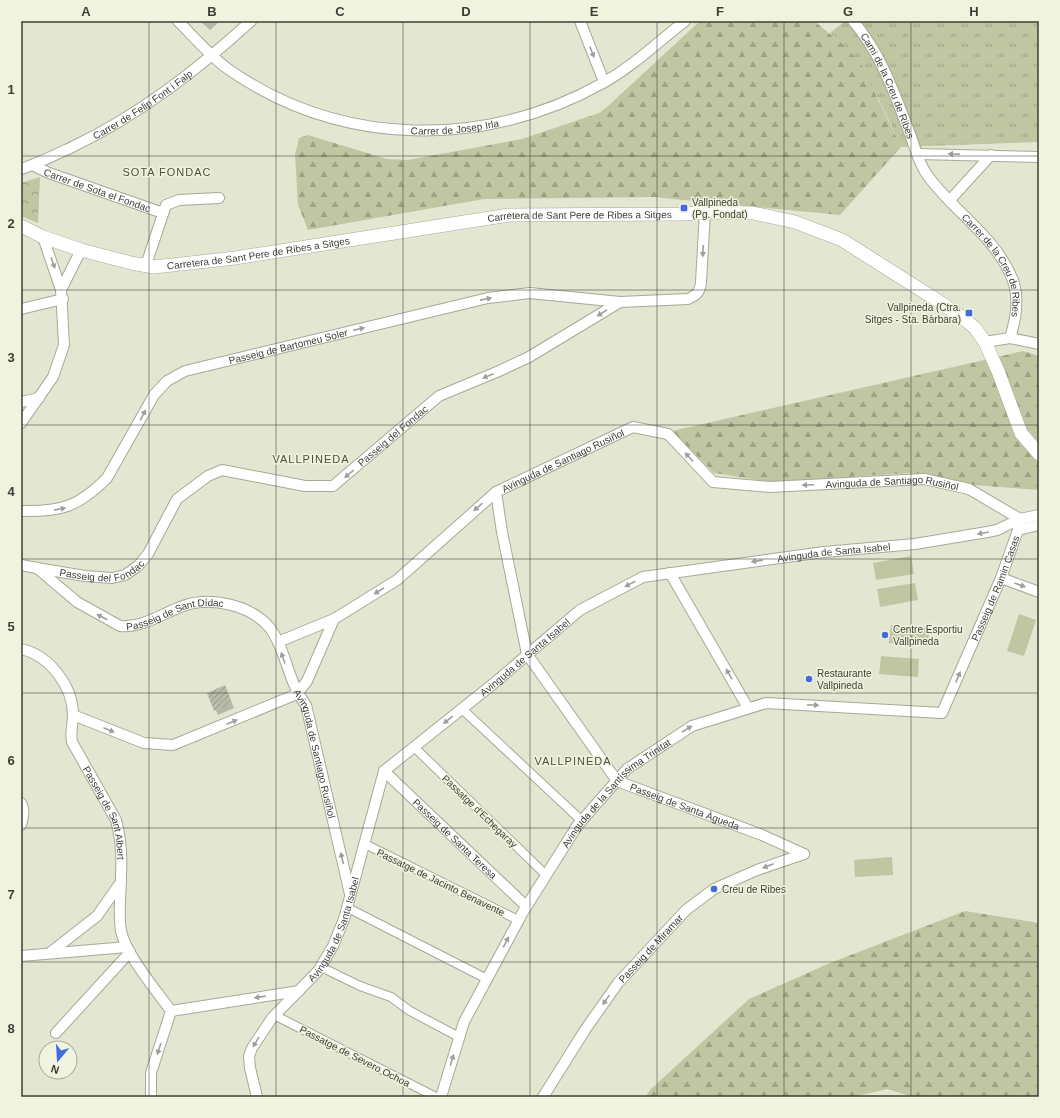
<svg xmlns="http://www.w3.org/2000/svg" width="1060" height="1118" font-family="Helvetica,sans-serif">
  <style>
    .grass { fill: url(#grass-tufts) }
    .forest { fill: url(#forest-firs) }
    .park { fill: url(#park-crowns) }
    .garden { fill: #c0c6a2 }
    .shadow { fill: #0003 }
    .building { fill: url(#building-hatch) }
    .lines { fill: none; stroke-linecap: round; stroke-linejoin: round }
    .pedestrian-casing { stroke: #a6a996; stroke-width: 10 }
    .minor-casing { stroke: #a6a996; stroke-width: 12 }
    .tertiary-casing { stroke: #a6a996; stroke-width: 14 }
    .pedestrian { stroke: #fff; stroke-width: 8 }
    .minor { stroke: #fff; stroke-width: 10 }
    .tertiary { stroke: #fff; stroke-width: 13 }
    .oneway { fill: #9e9e9a }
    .grid { fill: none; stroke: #3c3e35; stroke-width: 1; stroke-opacity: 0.55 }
    .poi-dot { fill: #426bdd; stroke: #f0f4df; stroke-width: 1.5 }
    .labels { text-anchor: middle; stroke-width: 3; stroke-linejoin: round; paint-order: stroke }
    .street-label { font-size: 10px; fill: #3c3e35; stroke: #f0f4df }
    .poi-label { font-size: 10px; fill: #3c3e35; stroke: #f0f4df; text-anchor: start }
    .neighbourhood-label { font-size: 11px; letter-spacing: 1px; fill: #4c4f3e; stroke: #f0f4df }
    .neatline { fill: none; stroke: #3c3e35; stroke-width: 1.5 }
    .grid-label { font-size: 13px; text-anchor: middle; font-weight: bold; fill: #3c3e35 }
  </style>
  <defs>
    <pattern id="grass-tufts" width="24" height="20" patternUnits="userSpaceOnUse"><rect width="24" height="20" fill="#c0c6a2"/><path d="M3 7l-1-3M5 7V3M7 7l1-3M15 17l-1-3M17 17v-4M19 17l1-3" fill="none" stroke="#9da285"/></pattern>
    <pattern id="forest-firs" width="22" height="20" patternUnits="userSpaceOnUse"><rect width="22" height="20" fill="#c0c6a2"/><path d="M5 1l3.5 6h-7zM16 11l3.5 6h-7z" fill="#9da285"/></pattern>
    <pattern id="park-crowns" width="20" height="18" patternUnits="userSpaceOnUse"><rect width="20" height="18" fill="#c0c6a2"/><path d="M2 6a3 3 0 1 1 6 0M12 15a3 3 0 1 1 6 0" fill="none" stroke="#9da285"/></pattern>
    <pattern id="building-hatch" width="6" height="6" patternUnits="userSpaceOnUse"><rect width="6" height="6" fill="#b8bba7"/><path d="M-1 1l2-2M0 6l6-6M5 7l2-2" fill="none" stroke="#979989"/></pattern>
  </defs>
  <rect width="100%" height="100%" fill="#e3e7d2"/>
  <path class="grass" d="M845 21H1039V142L901 147C882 106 865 63 830 33Z"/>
  <path class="forest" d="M700 21H814L845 46 862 66 901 147 840 215 653 197 484 199 308 230 298 205 295 155 299 138 308 135 387 159 408 160 522 139 599 113 607 107Z
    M1023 351 1039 356V490L974 485 910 473 770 482 714 473 672 431Z
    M965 911 1039 923V1097H913L887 1089 853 1097H645L651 1089 749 999 830 963Z"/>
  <path class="park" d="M40 177 38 223 21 216V183Z"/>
  <path class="garden" d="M911 556 914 574 876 580 873 563Z
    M915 583 918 600 880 607 877 589Z
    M1019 614 1036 620 1024 656 1007 651Z
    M891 625 929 628 928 646 889 643Z
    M881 656 919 659 918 677 879 674Z
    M892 857 893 875 855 877 854 860Z"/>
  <path class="shadow" d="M200 21H220L210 30Z
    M225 687 234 708 218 715 208 694Z"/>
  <path class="building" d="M202 21H212L207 26Z
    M225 685 232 703 214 711 207 693Z"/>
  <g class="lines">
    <g class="pedestrian-casing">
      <path id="pedestrian" d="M462 709 582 821
        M414 747 546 875
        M365 844 518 920
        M348 908 487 979
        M321 967 360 986 391 997 410 1011 459 1037
        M274 1015 436 1097"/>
    </g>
    <g class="minor-casing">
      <g id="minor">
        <path id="s1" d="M178 21C194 37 210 56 228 69 341 148 485 149 603 83 633 66 658 42 685 21"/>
        <path d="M580 21 604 82"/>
        <path id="s2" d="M853 21C881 53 895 95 910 134 915 147 919 165 928 176 954 212 995 236 1012 278 1020 297 1016 319 1010 338"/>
        <path d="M918 154 1039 157"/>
        <path id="s3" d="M32 165 49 173 163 213"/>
        <path id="s4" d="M21 169C39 163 55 155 72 147 139 115 196 71 251 21"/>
        <path d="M950 200 991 155"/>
        <path d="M146 265 166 205 179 200 219 198"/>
        <path d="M61 290 81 250"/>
        <path d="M21 309 63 299"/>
        <path d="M985 342 1010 338 1039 344"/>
        <path d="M21 402 39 398"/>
        <path d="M21 423 53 377 64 345 61 290 43 237"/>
        <path id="s5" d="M496 492 502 532 527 654 617 781 762 835 804 854"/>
        <path id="s6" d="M21 511C61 512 78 507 107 478L154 395 167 381 185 371 488 298 530 293 620 302"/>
        <path d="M1018 530 1039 525"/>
        <path id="s7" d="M21 565 37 568 77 602 120 626C143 628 163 613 183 606 211 596 251 605 270 628 287 651 287 681 306 705L350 894"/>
        <path id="s8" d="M37 568 85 576 112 578 125 575 138 566 148 554 177 499 208 476 222 470 305 486H333L439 396 499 371 529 357 620 302 688 299C697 295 700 292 701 282L705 212"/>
        <path d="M670 573 748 708"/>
        <path d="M1001 578 1039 592"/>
        <path id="s9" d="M278 642 334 619 397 580 496 492 633 427 668 434 713 482 770 487 924 479 969 489 1020 519"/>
        <path id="s10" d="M21 649C49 655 73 686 73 715 73 724 70 732 72 742L116 820C121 838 122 857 121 875 121 894 118 912 121 931 126 955 156 990 171 1011"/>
        <path d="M297 694 307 681 334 619"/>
        <path d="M73 715 144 743 173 745 297 694"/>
        <path id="s11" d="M384 771 526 906"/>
        <path d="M21 803C25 810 23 818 21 825"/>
        <path d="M51 952 97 916 121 882"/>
        <path d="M21 956 127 947"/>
        <path d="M171 1011 299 991"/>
        <path d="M56 1033 130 952"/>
        <path d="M151 1097V1073L171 1011"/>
        <path id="s12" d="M257 1097 250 1068 249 1056 252 1048 272 1018 318 971 333 946 344 919 384 771 493 684 580 610 643 577 824 552 915 544 987 532 997 530 1020 519 1039 515"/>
        <path id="s13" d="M441 1097 464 1022 523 912 577 826 627 769 692 726 766 703 942 713 1001 578 1018 530 1020 519"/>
        <path id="s14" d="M543 1097 585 1030 618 983 686 910 714 889 757 870 804 854"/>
      </g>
    </g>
    <g class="tertiary-casing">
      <g id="tertiary">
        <path id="s15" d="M21 226 43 237 81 250 131 263 154 267 235 258 509 215 685 214 705 212 753 213 795 222 842 240 932 297 963 318 975 328 985 342 998 371 1021 433 1039 454"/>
      </g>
    </g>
    <use href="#pedestrian" class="pedestrian"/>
    <use href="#minor" class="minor"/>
    <use href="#tertiary" class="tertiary"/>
  </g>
  <defs><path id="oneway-solid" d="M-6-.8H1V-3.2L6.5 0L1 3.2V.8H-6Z"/></defs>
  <g class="oneway">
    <use href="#oneway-solid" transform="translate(592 52) rotate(68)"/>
    <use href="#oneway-solid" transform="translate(954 154) rotate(-178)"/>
    <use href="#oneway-solid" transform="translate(703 251) rotate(93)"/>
    <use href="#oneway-solid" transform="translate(53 263) rotate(70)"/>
    <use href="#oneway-solid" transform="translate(486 299) rotate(-11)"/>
    <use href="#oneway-solid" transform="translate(602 313) rotate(148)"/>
    <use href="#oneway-solid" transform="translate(359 329) rotate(-13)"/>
    <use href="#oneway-solid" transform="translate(488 376) rotate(158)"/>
    <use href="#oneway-solid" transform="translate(143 415) rotate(-62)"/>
    <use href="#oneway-solid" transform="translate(689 457) rotate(-133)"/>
    <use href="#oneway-solid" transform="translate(349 474) rotate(140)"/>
    <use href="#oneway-solid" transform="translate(808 485) rotate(177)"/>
    <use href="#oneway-solid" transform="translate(478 507) rotate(139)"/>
    <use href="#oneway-solid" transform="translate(60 509) rotate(-11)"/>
    <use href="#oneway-solid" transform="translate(983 533) rotate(170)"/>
    <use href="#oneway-solid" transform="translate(757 561) rotate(172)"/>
    <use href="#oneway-solid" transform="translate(630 584) rotate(153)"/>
    <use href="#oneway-solid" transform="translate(1020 585) rotate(20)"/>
    <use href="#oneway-solid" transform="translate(379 591) rotate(148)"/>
    <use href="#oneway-solid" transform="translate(102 617) rotate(-152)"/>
    <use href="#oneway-solid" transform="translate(283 658) rotate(-109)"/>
    <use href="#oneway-solid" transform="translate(729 674) rotate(-120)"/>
    <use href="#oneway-solid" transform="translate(958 677) rotate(-67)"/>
    <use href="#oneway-solid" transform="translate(813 705) rotate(3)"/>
    <use href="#oneway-solid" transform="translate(448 720) rotate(141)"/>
    <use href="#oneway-solid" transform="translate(232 722) rotate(-23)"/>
    <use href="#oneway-solid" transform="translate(687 729) rotate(-32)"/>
    <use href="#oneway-solid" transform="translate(109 730) rotate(23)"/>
    <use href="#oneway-solid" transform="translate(342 858) rotate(-103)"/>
    <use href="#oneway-solid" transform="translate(768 866) rotate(159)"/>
    <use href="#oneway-solid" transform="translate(506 942) rotate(-62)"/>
    <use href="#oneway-solid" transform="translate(260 997) rotate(171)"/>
    <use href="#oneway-solid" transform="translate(606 1000) rotate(125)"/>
    <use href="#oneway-solid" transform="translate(256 1042) rotate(121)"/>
    <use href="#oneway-solid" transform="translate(159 1049) rotate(108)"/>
    <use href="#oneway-solid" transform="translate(452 1060) rotate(-73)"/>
  </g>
  <path class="grid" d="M149 21V1097M276 21V1097M403 21V1097M530 21V1097M657 21V1097M784 21V1097M911 21V1097M21 156H1039M21 290H1039M21 425H1039M21 559H1039M21 693H1039M21 828H1039M21 962H1039"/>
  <g class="poi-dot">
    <rect x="680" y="204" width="8" height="8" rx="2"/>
    <rect x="965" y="309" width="8" height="8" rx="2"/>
    <circle cx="885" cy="635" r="4"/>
    <circle cx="809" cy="679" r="4"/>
    <circle cx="714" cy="889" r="4"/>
  </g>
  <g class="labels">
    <g class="street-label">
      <text dy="4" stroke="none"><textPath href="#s2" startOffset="74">Camí de la Creu de Ribes</textPath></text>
      <text dy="4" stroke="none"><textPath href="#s4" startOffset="138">Carrer de Felip Font i Falp</textPath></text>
      <text dy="4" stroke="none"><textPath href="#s1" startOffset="309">Carrer de Josep Irla</textPath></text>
      <text dy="4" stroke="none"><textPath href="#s3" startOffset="70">Carrer de Sota el Fondac</textPath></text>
      <text dy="4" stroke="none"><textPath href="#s15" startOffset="569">Carretera de Sant Pere de Ribes a Sitges</textPath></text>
      <text dy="4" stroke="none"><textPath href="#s15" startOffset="245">Carretera de Sant Pere de Ribes a Sitges</textPath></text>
      <text dy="4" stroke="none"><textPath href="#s2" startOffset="286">Carrer de la Creu de Ribes</textPath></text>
      <text dy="4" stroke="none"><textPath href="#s6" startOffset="337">Passeig de Bartomeu Soler</textPath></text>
      <text dy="4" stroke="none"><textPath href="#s8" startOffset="427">Passeig del Fondac</textPath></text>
      <text dy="4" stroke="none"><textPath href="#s9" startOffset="341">Avinguda de Santiago Rusiñol</textPath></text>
      <text dy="4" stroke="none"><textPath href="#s9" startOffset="700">Avinguda de Santiago Rusiñol</textPath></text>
      <text dy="4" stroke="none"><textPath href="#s12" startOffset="881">Avinguda de Santa Isabel</textPath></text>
      <text dy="4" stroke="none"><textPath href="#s8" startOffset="67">Passeig del Fondac</textPath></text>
      <text dy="4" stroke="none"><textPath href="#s13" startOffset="848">Passeig de Ramin Casas</textPath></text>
      <text dy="4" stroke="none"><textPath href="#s7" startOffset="175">Passeig de Sant Dídac</textPath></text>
      <text dy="4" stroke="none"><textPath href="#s12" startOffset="545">Avinguda de Santa Isabel</textPath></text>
      <text dy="4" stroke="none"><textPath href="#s7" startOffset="414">Avinguda de Santiago Rusiñol</textPath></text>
      <text dy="4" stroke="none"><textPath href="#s13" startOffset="356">Avinguda de la Santíssima Trinitat</textPath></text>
      <text dy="4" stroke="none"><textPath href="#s5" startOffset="393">Passeig de Santa Àgueda</textPath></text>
      <text transform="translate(480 811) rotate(44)" y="4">Passatge d'Echegaray</text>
      <text dy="4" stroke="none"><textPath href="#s10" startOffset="196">Passeig de Sant Albert</textPath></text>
      <text dy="4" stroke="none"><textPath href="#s11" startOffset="98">Passeig de Santa Teresa</textPath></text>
      <text transform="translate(441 882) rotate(26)" y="4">Passatge de Jacinto Benavente</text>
      <text dy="4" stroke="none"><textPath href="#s12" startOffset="197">Avinguda de Santa Isabel</textPath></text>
      <text dy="4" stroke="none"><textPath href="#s14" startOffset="184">Passeig de Miramar</textPath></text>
      <text transform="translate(355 1056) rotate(27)" y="4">Passatge de Severo Ochoa</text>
    </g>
    <g class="poi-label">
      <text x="692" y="206">Vallpineda<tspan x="692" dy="12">(Pg. Fondat)</tspan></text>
      <text x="961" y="311" text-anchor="end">Vallpineda (Ctra.<tspan x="961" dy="12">Sitges - Sta. Bàrbara)</tspan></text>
      <text x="893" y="633">Centre Esportiu<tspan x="893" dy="12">Vallpineda</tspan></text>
      <text x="817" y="677">Restaurante<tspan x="817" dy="12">Vallpineda</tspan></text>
      <text x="722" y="893">Creu de Ribes</text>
    </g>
    <g class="neighbourhood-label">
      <text x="167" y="176">SOTA FONDAC</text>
      <text x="311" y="463">VALLPINEDA</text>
      <text x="573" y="765">VALLPINEDA</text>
    </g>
  </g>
  <rect width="1060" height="1118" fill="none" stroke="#f0f4df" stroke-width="44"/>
  <g transform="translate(58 1060) rotate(198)"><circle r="19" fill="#f0f4df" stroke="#a8ab9b"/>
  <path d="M0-3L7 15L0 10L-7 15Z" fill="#426bdd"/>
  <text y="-6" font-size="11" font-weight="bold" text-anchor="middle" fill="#3c3e35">N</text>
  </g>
  <rect x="22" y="22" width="1016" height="1074" class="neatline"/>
  <g class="grid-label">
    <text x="86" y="16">A</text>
    <text x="212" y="16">B</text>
    <text x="340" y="16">C</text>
    <text x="466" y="16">D</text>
    <text x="594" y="16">E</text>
    <text x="720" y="16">F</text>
    <text x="848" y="16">G</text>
    <text x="974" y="16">H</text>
    <text x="11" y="94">1</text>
    <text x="11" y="228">2</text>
    <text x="11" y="362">3</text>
    <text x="11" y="496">4</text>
    <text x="11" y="631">5</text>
    <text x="11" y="765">6</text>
    <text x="11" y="899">7</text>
    <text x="11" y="1033">8</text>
  </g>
</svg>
